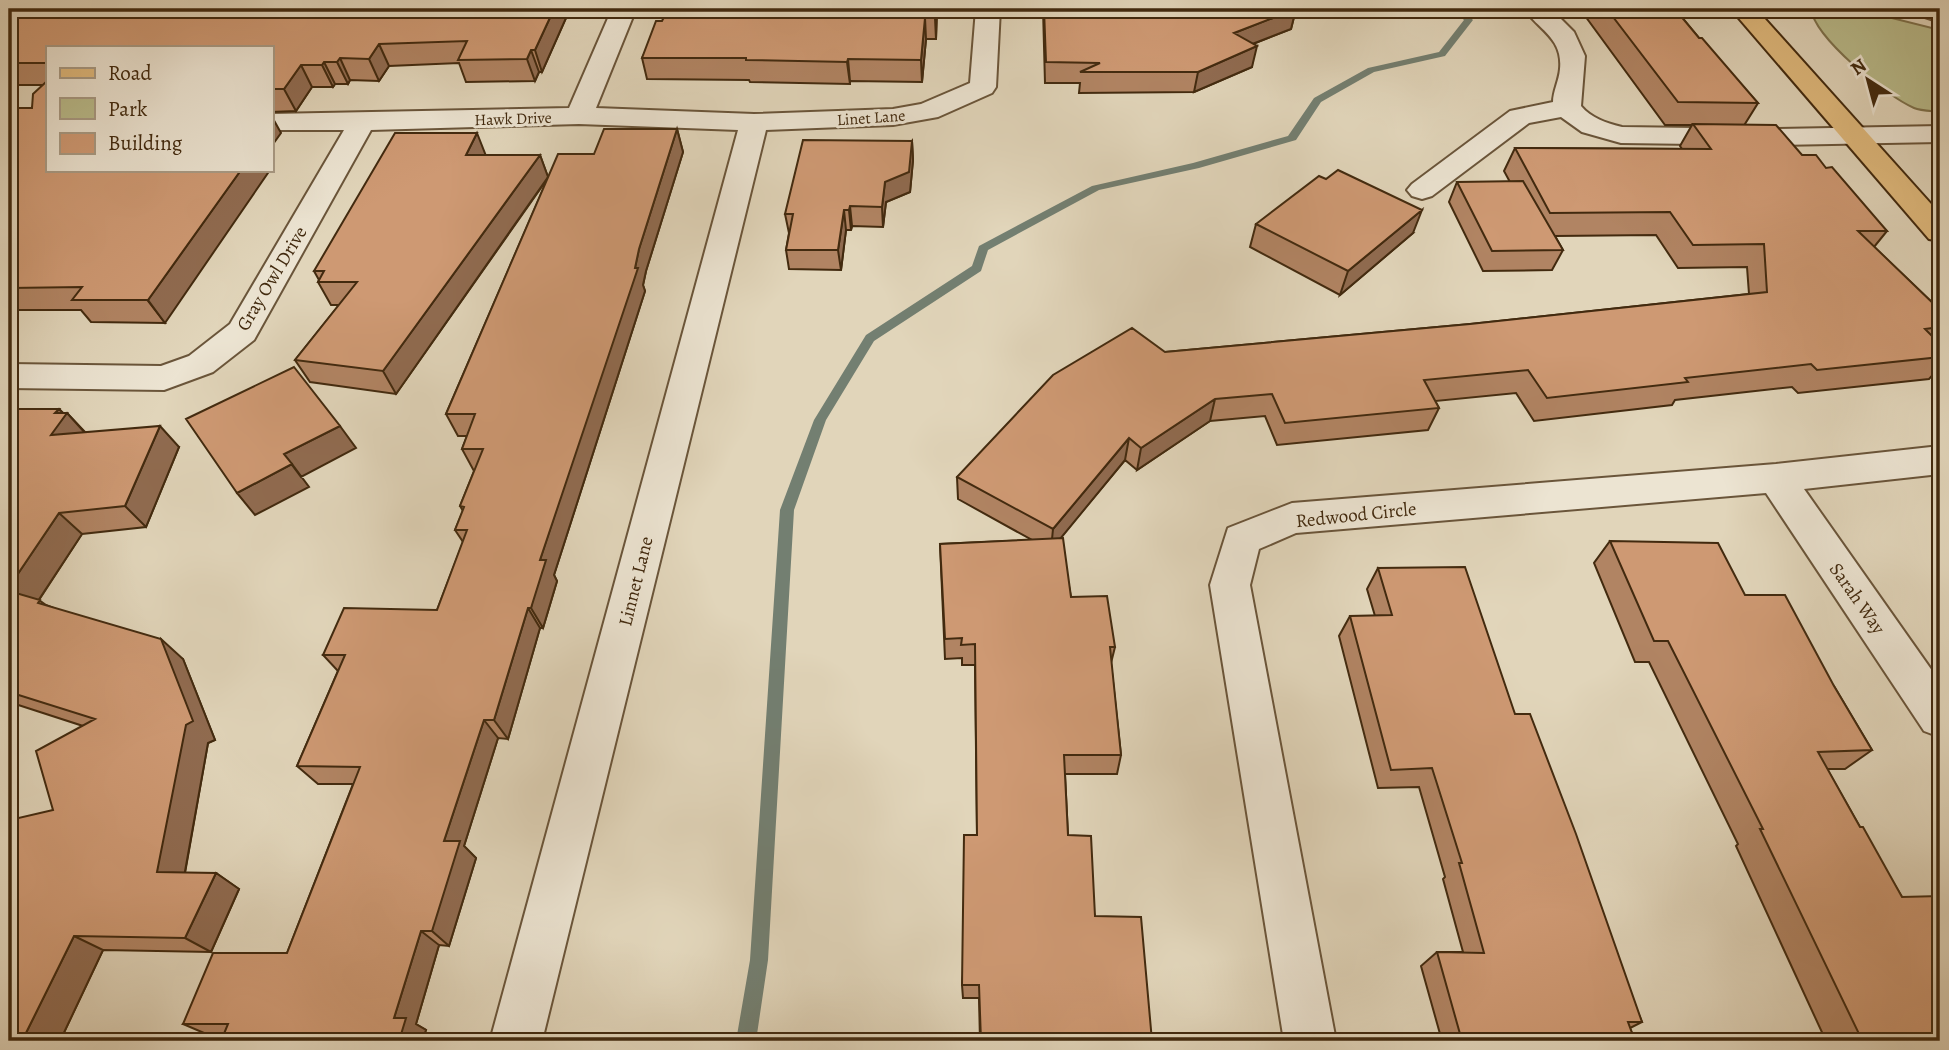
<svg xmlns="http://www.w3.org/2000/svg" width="1949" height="1050" font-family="Alegreya,serif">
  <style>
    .green { fill: #b9bb8b; stroke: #7e724d; stroke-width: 2 }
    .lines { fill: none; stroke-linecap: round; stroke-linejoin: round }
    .stream { fill: #737f71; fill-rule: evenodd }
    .minor-casing { stroke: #6a553a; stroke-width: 4 }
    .major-casing { stroke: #422a0f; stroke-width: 4 }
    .minor { fill: #ece4d2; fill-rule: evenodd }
    .major { fill: #e0ba7d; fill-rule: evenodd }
    .wall { fill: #b18463; stroke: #422a0f; stroke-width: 2 }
    .shaded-wall { fill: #906b50; stroke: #422a0f; stroke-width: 2 }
    .building { fill: #ce9973; stroke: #422a0f; stroke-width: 2 }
    .labels { text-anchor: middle; stroke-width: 6; stroke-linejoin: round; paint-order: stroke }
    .far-street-label { font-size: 16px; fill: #422a0f; stroke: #ece4d2 }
    .street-label { font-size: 19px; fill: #422a0f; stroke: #ece4d2 }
  </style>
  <rect width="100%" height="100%" fill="#e1d5ba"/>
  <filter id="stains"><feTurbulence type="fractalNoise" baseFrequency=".00286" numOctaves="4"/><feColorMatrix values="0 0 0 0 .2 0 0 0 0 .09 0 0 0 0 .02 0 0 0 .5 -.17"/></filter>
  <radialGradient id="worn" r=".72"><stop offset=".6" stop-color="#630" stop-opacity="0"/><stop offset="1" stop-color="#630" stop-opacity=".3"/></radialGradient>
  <path class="green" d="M1811 9H1856L1940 30V112C1932 111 1921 111 1914 108 1886 96 1815 38 1811 9Z"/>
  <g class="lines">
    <path class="stream" d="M1453 9H1462L1473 20 1445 56 1374 72 1321 102 1296 140 1199 168 1099 190 988 250 981 271 874 341 826 420 794 510 768 960 756 1041H736L750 960 780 510 814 420 866 335 972 266 979 246 1092 186 1193 163 1288 136 1314 98 1368 68 1439 52 1464 20Z"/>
    <g class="minor-casing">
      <path id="minor" d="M612 9H636L596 108 754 114 893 109 921 104 970 83 976 9H1000L996 87 992 93 938 117 893 125 766 130 542 1041H490L738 130 579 124 371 130 254 340 213 372 164 390 9 388V364L161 366 189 356 230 324 344 130H271V114L569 108Z
        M1524 9H1551L1574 32 1585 56 1581 106C1591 118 1606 123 1622 127L1771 129 1940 126V142L1771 145 1621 143 1582 132 1561 117 1529 123 1432 196 1422 199 1412 196 1407 190 1412 184 1510 111 1553 102C1553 91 1559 81 1560 69 1563 38 1539 30 1524 9Z
        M1913 9H1940V22L1916 14Z
        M1940 446V474L1804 489 1940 682V737L1924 731 1766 493 1296 533 1259 549 1250 585 1336 1041H1284L1210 585 1228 528 1292 503 1776 464Z"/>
    </g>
    <g class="major-casing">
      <path id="major" d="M1731 9H1756L1940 214V241L1929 239Z"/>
    </g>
    <use href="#minor" class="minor"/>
    <use href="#major" class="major"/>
  </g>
  <path class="wall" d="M9 9H570L542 72H539L535 81 466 82 459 63 389 66 379 81 350 80 348 84H335L333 87H312L296 111 271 112V47H47V170L165 323 91 322 81 310H9V117L32 108 42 85H9Z
    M937 9 936 39H926L922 82 850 81V84L750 82 749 80 647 79 642 58 662 21Z
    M1043 9H1296L1291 29 1253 44 1252 67 1194 92 1079 93 1080 83H1045Z
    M1580 9H1675L1699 38 1758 103 1745 124 1826 168 1887 231 1874 247 1940 310V367L1929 379 1798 393 1792 387 1675 400 1672 405 1534 421 1516 393 1435 401 1439 408 1428 430 1277 445 1265 416 1210 421 1137 470 1125 460 1060 538 1071 597 1115 647 1111 663 1121 755 1117 774H1065L1068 835 1095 916 1152 1041H1154H980L979 998H963L962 985 977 835 975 665H962V658L945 659 940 544 1032 540 958 499 957 477 1165 352 1470 324 1749 294 1747 267 1678 268 1656 235 1555 236 1563 250 1552 270 1483 271 1449 202 1457 182H1510L1504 171 1515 148 1682 149 1680 146 1692 125H1665Z
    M677 129 683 152 646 271 643 285 645 291 554 575 557 581 543 628H540L508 739 498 738 464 846 476 858 449 946 439 945 416 1024 426 1030 422 1041H221L223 1036H211L183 1024 287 953 353 784H318L297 766 338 671 323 655 437 610 463 542 455 530 463 511 460 506 474 471 462 449 467 436H458L446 414 548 178 396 394 310 382 295 360 339 305H331L318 282 319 280 314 271 486 155H540L548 177 594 154Z
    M912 141 913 160 910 192 886 202 883 227 852 226 851 230H846L841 270 789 269 786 250 789 233 785 214Z
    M1256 224 1413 233 1340 295 1250 247Z
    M9 409H59L63 413H67L85 432 179 447 146 527 82 534 39 600 46 605 183 659 215 740 208 743 185 873H216L239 889 211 952 103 950 60 1041 53 810 83 726 9 702Z
    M1610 541 1745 595 1834 686 1872 750 1845 769H1827L1860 827 1902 897 1940 1041H1826L1736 846 1738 844 1649 662H1635L1594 563Z
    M1378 568 1515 714 1642 1022 1630 1028 1635 1041H1442L1421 966 1437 952H1463L1443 879 1445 877 1419 787 1378 788 1339 636 1350 616H1375L1367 589Z"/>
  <path class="shaded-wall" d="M554 9H570L542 72 535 50Z
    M936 9H937L936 39 935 18Z
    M1296 9 1291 29 1229 53 1234 33Z
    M925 18 926 39 922 82 921 60Z
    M379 44 389 66 379 81 369 59Z
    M1257 46 1252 67 1194 92 1198 72Z
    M531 50 539 72 535 81 527 59Z
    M340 58 350 80 348 84 337 62Z
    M848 59 850 81V84L847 62Z
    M324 62 335 84 333 87 322 65Z
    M301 65 312 87 296 111 284 89Z
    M271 115 281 133 271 147Z
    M677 129 683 152 646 271 643 285 645 291 554 575 557 581 543 628 531 608 540 560 635 268 639 249Z
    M477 133 486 156 466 155Z
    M912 141 913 160 910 192 886 202 883 227 882 207 885 182Z
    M540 155 548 177 396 394 383 371Z
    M241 170H270L165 323 148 300Z
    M850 206 852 226 851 230 849 210Z
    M844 210 846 230 841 270 838 250Z
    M1422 210 1413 233 1340 295 1348 271Z
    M1215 399 1210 421 1137 470 1141 448Z
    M59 409 65 415 67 413 87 435H51L55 413Z
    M160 426 179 447 146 527 125 506Z
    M340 426 356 448 301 477 284 454Z
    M1129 438 1125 460 1051 550 1053 529Z
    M292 464 309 487 255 515 237 493Z
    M59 513 82 534 32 610 9 591V587Z
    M528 608 540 628 508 739 494 720Z
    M161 639 183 659 215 740 208 743 182 888 157 872Z
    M484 720 498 738 464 846 476 858 449 946 432 931 444 841Z
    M216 873 239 889 211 952 185 938Z
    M421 931 439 945 416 1024 426 1030 422 1041H399L394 1018Z
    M74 936 103 950 60 1041H22Z"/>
  <path class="building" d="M9 9H554L535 50H531L527 59 458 60 467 41 379 44 369 59 340 58 337 62H324L322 65H301L284 89H271V47H47V63H9Z
    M668 9H936L935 18H925L921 60 848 59 847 62 746 60V58H642L656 21H662Z
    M1044 9H1296L1234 33 1257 46 1198 72H1080L1100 63 1046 62Z
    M1607 9H1675L1699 38H1702L1758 103 1678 102Z
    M47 81V170H241L148 300H72L82 287 9 288V117L18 108H32L33 94Z
    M1693 124 1776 125 1802 155H1816L1826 168 1832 167 1887 231H1858L1940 310V327L1925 329 1940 344V357L1817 370 1811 364 1685 378 1688 382 1547 398 1528 370 1424 380 1439 408 1285 423 1272 394 1215 399 1141 448 1129 438 1053 529 957 477 1053 375 1132 328 1165 352 1470 324 1767 292 1764 244 1693 245 1670 212 1550 213 1515 148 1711 149Z
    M604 129H677L639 249 635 268H638L540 560H546L531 608H528L494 720H484L444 841H460L432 931H421L394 1018H406L399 1041H221L228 1024H183L213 953H287L360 767 297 766 345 655H323L344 608 437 610 467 530H455L464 507 460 506 483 449H462L475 414H446L558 154H594Z
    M395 133H477L466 155H540L383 371 295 360 357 282H318L324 271H314Z
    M803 140 912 141 909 172 885 182 882 207 850 206 849 210H844L838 250H786L793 214H785Z
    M1338 170 1422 210 1348 271 1256 224 1319 176 1326 179Z
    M1523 181 1563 250 1492 251 1457 182Z
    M294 367 340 426 284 454 292 464 237 493 186 419Z
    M9 409H59L55 413H67L51 435 160 426 125 506 59 513 9 587Z
    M1063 538 1071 597 1107 596 1115 647H1110L1121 755H1064L1068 835 1091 836 1095 916 1141 917 1152 1041H1154H981L979 985H962L964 835H977L975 644 961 645 962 638 945 639 940 544Z
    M1610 541 1718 543 1745 595H1785L1834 686 1872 750 1818 752 1860 827H1863L1902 897 1940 896V1041H1844L1862 1040 1760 829H1763L1668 641H1654Z
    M1465 567 1515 714H1530L1576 834 1642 1022H1628L1635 1041H1462L1437 952 1484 953 1459 863H1462L1432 768 1391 770 1350 616 1392 615 1378 568Z
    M9 591 40 600 38 603 161 639 193 721 186 725 157 872 216 873 185 938 74 936 22 1041H9V838L14 819 53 810 36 751 95 719 9 692Z"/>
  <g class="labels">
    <g class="far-street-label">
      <text transform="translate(871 117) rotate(-4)" y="6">Linet Lane</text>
      <text transform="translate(513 118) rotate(-2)" y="6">Hawk Drive</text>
    </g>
    <g class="street-label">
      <text transform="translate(271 278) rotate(-59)" y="7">Gray Owl Drive</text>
      <text transform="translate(1356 514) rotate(-6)" y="7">Redwood Circle</text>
      <text transform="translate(635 581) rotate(-76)" y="7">Linnet Lane</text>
      <text transform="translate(1858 598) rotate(55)" y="7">Sarah Way</text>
    </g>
  </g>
  <rect width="1949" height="1050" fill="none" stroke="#e1d5ba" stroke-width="35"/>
  <rect x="10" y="10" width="1928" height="1029" fill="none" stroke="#422a0f" stroke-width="3.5"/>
  <rect x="18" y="18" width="1914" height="1015" fill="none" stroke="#422a0f" stroke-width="2"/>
  <rect x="46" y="46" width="228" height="126" fill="#ece4d2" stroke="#a89a84" stroke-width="2"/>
  <rect x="60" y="68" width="35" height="10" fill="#e0ba7d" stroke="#a89a84" stroke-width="2"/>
  <text x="108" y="80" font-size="21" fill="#422a0f">Road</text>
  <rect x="60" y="98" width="35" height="21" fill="#b9bb8b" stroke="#a89a84" stroke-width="2"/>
  <text x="108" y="116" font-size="21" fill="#422a0f">Park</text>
  <rect x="60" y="133" width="35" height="21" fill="#ce9973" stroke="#a89a84" stroke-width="2"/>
  <text x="108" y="150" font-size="21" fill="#422a0f">Building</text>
  <g transform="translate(1868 80) rotate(324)" stroke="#ece4d2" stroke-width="5" paint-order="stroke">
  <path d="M0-5L12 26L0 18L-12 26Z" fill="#422a0f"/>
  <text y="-10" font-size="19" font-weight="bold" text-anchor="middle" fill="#422a0f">N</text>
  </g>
  <rect width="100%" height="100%" filter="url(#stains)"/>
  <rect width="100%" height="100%" fill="url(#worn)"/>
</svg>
